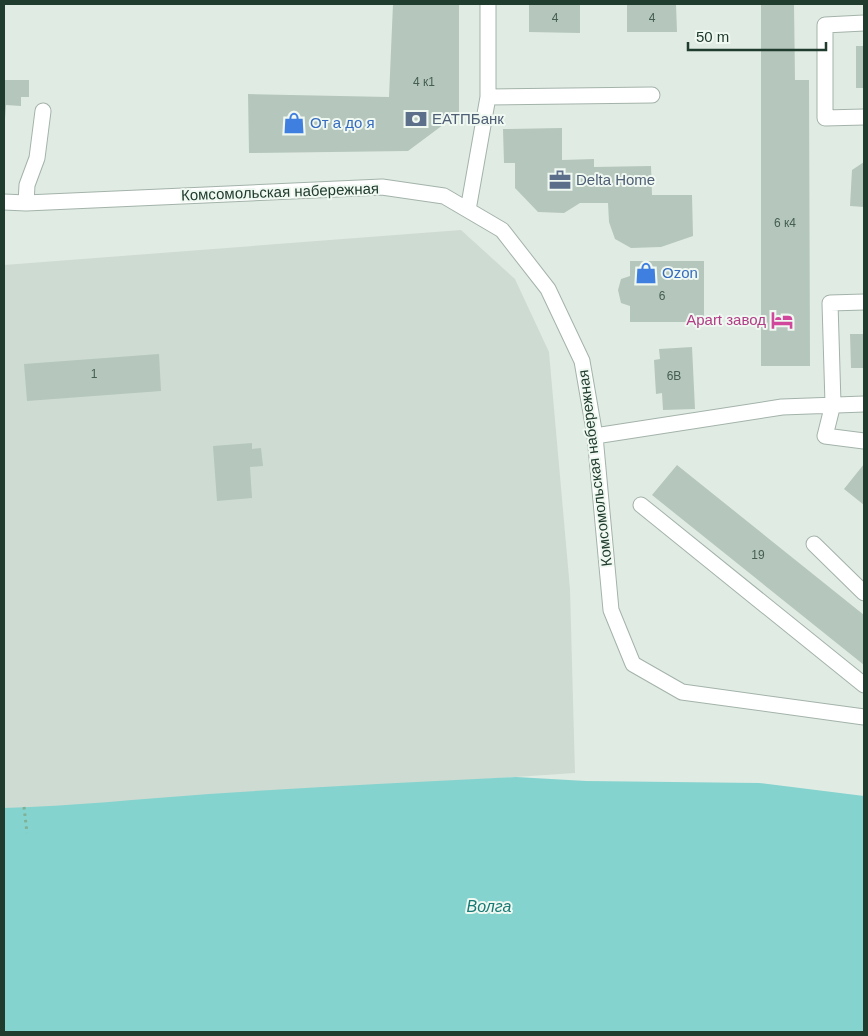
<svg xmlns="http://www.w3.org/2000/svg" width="868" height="1036" font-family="Helvetica,sans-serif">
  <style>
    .built { fill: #cedbd2 }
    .water { fill: #85d3ce }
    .building { fill: #b5c6bc }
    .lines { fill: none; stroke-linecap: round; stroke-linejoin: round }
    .minor-casing { stroke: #a3b3aa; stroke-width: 17 }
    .path { stroke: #7fb096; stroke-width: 3; stroke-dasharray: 2.5 4; stroke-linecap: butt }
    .minor { stroke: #fff; stroke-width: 15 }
    .labels { text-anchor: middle; stroke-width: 4; stroke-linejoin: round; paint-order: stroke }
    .number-label { font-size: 12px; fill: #455e52 }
    .service-label { font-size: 15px; fill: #4e5e75; stroke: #f0f8f2; text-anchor: start }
    .shop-label { font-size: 15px; fill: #366cbe; stroke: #f0f8f2; text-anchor: start }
    .street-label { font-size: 15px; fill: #203c2e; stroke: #f0f8f2 }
    .hotel-label { font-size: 15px; fill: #b23c85; stroke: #f0f8f2; text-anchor: end }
    .water-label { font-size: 16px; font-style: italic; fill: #187a75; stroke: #f0f8f2 }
  </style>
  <rect width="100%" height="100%" fill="#e0ebe4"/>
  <path class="built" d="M461 230 515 279 549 352 570 589 575 773 4 811V265Z"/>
  <path class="water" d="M516 777 586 781 759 783 864 796V1032H4V808C72 806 140 799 209 794 311 787 414 782 516 777Z"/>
  <path class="building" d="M393 4H459V113L408 151 249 153 248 94 389 97Z
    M529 4H580V33L529 32Z
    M627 4H676L677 32H627Z
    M761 4H794L795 80H809L810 366H761Z
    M856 46H864V88H856Z
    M4 80H29V97H21V106L6 105 5 119H4Z
    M562 128V160L594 159V167L651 166 652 195H692L693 236 661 247 631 248 615 239 609 222 608 203H580L564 213 538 212 515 188V163H504L503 129Z
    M864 162V207L850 206 852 170Z
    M630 261H704V322H630V306L621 303 618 290 621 279 630 276Z
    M850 334H864V368H851Z
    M692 347 695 409 663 410 662 393 656 394 654 360 660 359 659 349Z
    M159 354 161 391 27 401 24 364Z
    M252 443V449L261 448 263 466 250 467 252 498 217 501 213 446Z
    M864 464V505L844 489Z
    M677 465 864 615V665L652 495Z"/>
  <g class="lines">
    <g class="minor-casing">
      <path id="minor" d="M864 23 825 25V118L864 117
        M488 97V4
        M4 202 26 203 382 187 444 196 502 230 548 289 582 361 595 436 611 610 633 664 682 692 864 717
        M26 203 27 185 37 158 43 111
        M468 210 488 97 652 95
        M864 302 830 303 833 404 825 436 864 441
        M595 436 782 407 864 404
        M641 505 864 685
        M814 544 864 593"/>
    </g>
    <path class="path" d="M24 807 27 833"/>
    <use href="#minor" class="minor"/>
  </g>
  <defs>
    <g id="bank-bare" transform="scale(1.725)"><path d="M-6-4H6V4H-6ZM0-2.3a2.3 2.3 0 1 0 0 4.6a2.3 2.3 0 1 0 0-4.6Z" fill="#5c6f8a" stroke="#f0f8f2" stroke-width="2.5" paint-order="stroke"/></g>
    <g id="shop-bare" transform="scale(1.725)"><path d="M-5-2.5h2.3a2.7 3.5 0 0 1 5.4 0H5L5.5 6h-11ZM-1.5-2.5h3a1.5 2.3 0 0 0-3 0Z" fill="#3f7fe0" stroke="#f0f8f2" stroke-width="2.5" paint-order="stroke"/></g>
    <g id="office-bare" transform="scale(1.725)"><path d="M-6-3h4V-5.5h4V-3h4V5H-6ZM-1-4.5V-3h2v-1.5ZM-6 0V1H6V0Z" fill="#5c6f8a" stroke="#f0f8f2" stroke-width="2.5" paint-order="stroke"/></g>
    <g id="hotel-bare" transform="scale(1.725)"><path d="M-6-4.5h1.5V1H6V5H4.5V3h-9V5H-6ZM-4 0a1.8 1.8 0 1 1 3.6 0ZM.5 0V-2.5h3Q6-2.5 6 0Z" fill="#d1479c" stroke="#f0f8f2" stroke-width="2.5" paint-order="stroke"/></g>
  </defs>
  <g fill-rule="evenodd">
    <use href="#bank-bare" x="416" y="119"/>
    <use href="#shop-bare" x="294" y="123"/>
    <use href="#office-bare" x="560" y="180"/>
    <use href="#shop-bare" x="646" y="273"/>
    <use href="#hotel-bare" x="782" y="320"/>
  </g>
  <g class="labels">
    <g class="number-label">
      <text x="555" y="22">4</text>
      <text x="652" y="22">4</text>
      <text x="424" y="86">4 к1</text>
      <text x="785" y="227">6 к4</text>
      <text x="662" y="300">6</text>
      <text x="94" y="378">1</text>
      <text x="674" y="380">6В</text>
      <text x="758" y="559">19</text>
    </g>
    <g class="service-label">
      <text x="432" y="124">ЕАТПБанк</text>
      <text x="576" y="185">Delta Home</text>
    </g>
    <g class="shop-label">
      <text x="310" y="128">От а до я</text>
      <text x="662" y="278">Ozon</text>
    </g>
    <g class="street-label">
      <text transform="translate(280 192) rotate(-2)" y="5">Комсомольская набережная</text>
      <text transform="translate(595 468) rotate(-97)" y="5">Комсомольская набережная</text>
    </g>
    <g class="hotel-label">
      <text x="766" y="325">Apart завод</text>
    </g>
    <g class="water-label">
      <text x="489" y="912">Волга</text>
    </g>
  </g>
  <rect width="868" height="1036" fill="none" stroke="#203c2e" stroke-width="10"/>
  <path d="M688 42v8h138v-8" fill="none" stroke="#203c2e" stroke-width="2.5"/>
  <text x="696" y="42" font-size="15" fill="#203c2e" stroke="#f0f8f2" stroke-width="4" paint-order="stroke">50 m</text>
</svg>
